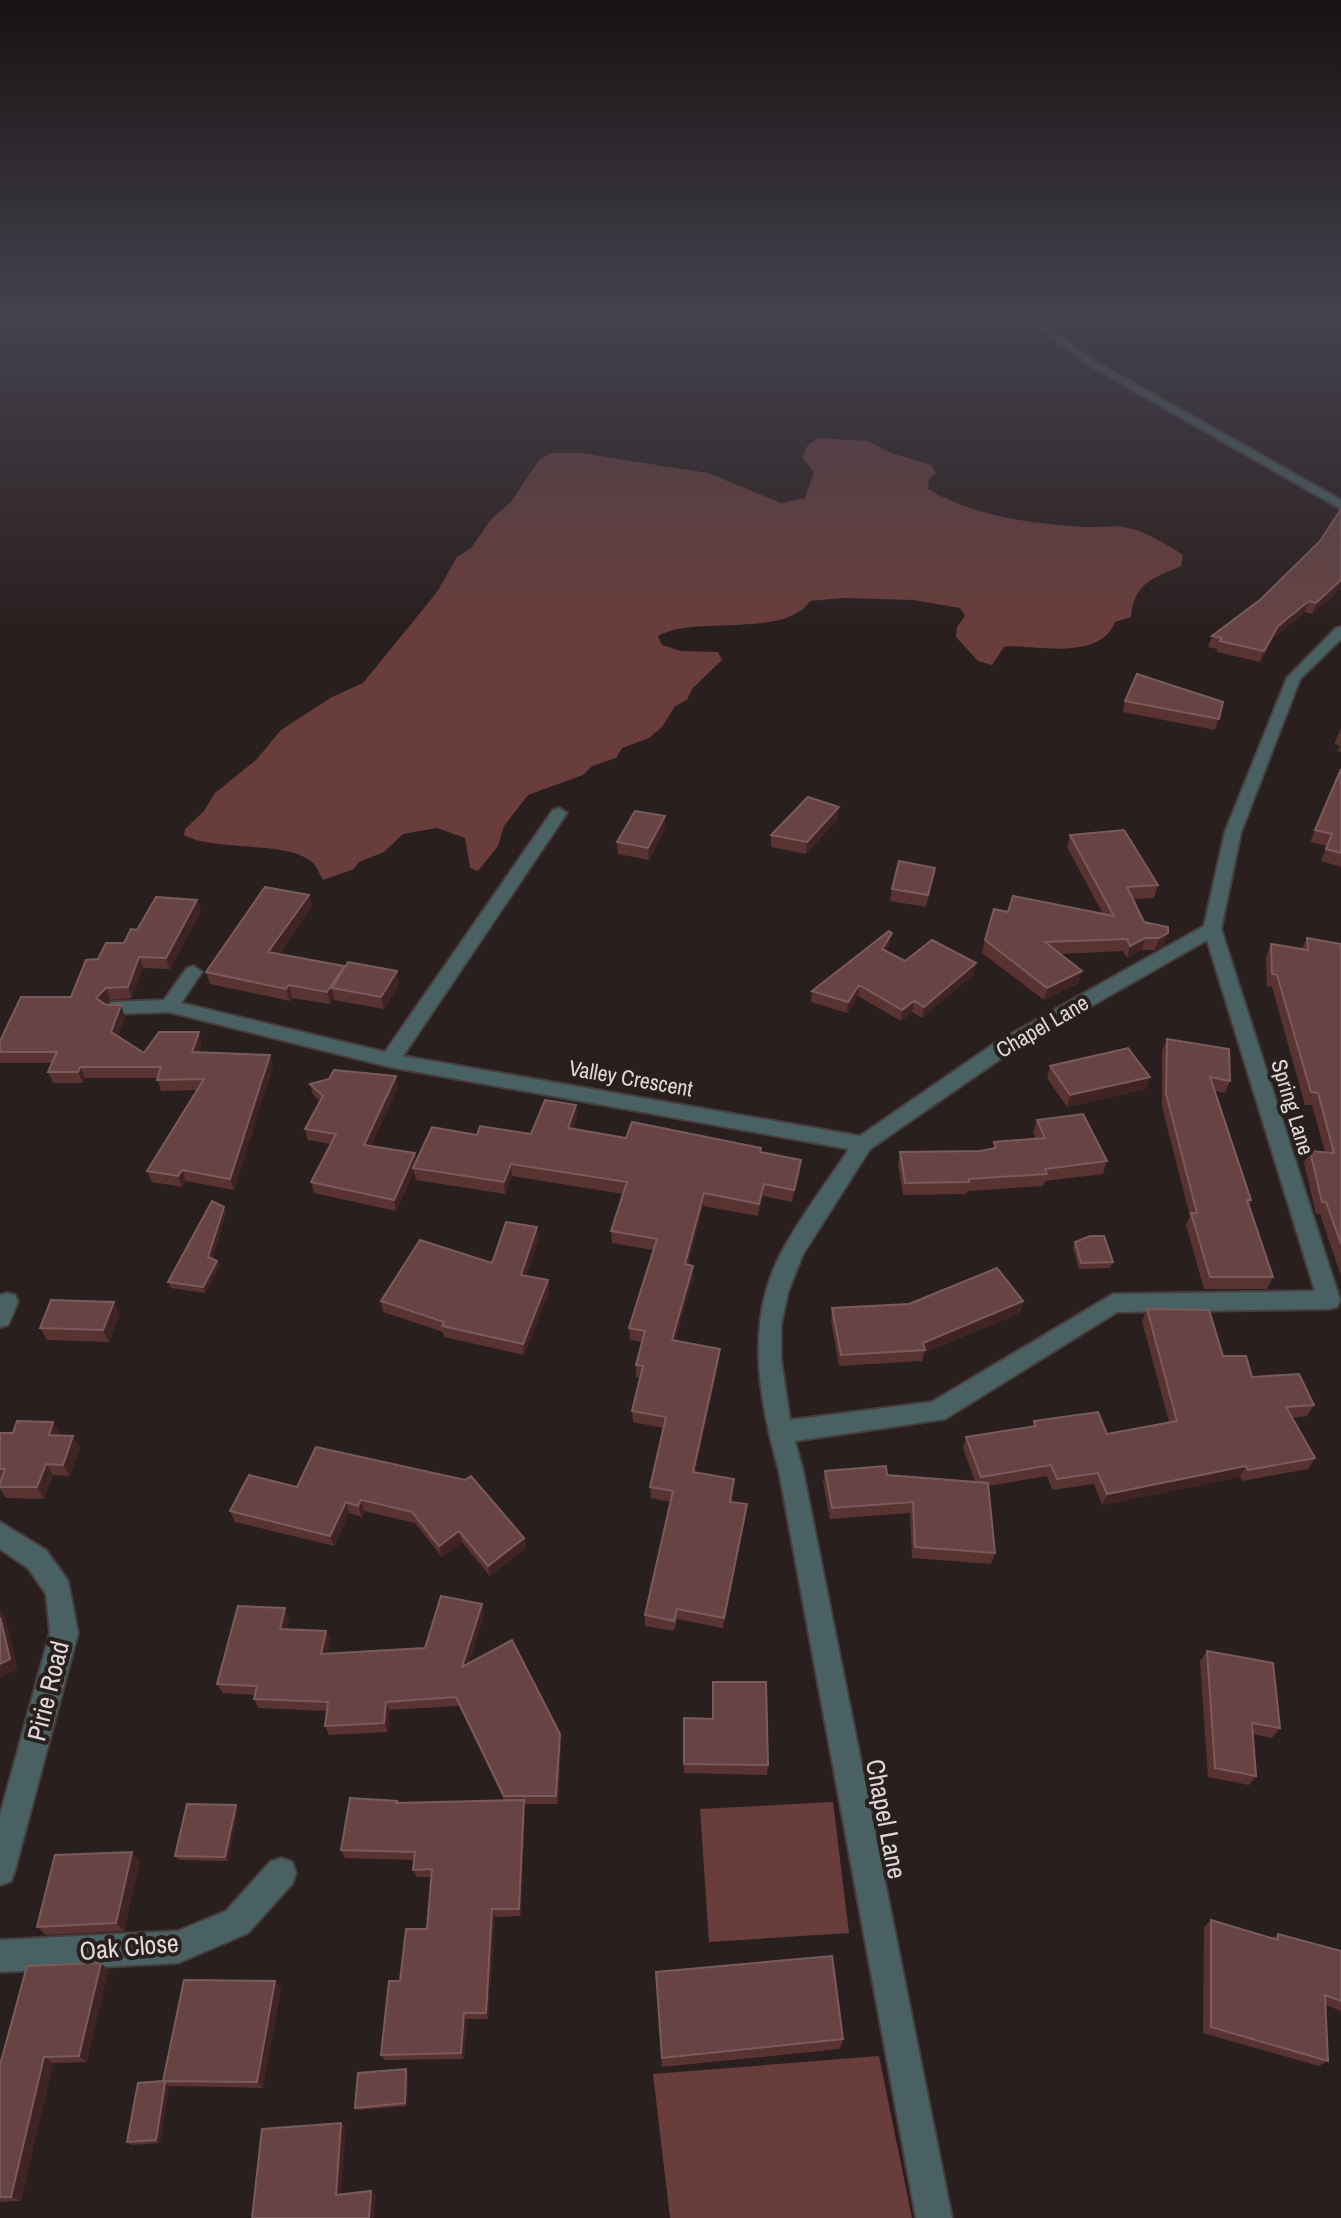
<svg xmlns="http://www.w3.org/2000/svg" width="1341" height="2218" font-family="'Archivo Narrow',sans-serif">
  <style>
    .green { fill: #693d3c }
    .lines { fill: none; stroke-linecap: round; stroke-linejoin: round }
    .street-casing { stroke: #473d3d; stroke-width: 4 }
    .street { fill: #496162; fill-rule: evenodd }
    .wall { fill: #593232 }
    .shaded-wall { fill: #402323 }
    .building { fill: #684343; stroke: #7a5b5b; stroke-width: 2 }
    .labels { text-anchor: middle; stroke-width: 8; stroke-linejoin: round; paint-order: stroke }
    .street-label { font-size: 22px; fill: #e0d8d8; stroke: #2a1f1f }
    .near-street-label { font-size: 26px; fill: #e0d8d8; stroke: #2a1f1f }
  </style>
  <rect width="100%" height="100%" fill="#2a1f1f"/>
  <path class="green" d="M818 438 868 441 888 452 931 465 936 473 929 479 928 489C976 517 1029 523 1084 527 1098 528 1114 524 1128 528 1147 532 1166 544 1183 555L1181 566C1153 578 1134 583 1131 617L1115 622C1101 659 1042 647 1010 646L1004 647 992 665 978 661 956 637 957 627 965 616 960 608 913 600 843 598 810 601C785 639 696 615 658 636L662 645 681 651 718 652 722 660 692 689 687 700 675 706 662 727 649 738 622 748 616 758 592 766 583 775 528 795 504 826 498 846 478 871 470 868 465 838 437 828 403 834 384 852 359 862 354 869 323 880C320 875 317 867 313 863 290 840 214 852 184 835L185 829 204 811 215 793 256 760 281 730 332 697 363 683 437 592 457 557 471 548 492 518 511 502 539 460 551 453H580L708 473 781 503 805 498 814 472 802 457 808 445Z
    M833 1802 849 1933 709 1942 700 1809Z
    M879 2056 912 2218H670L653 2074Z"/>
  <g class="lines">
    <g class="street-casing">
      <path id="street" d="M1034 317H1043L1046 325 1093 360 1341 500V509L1087 364 1039 328Z
        M1341 627V639L1300 679 1241 832 1221 929 1340 1300 1337 1307 1329 1309 1117 1312 945 1419 795 1441 803 1471 952 2218H916L779 1471C758 1397 744 1316 785 1246 804 1212 828 1181 849 1149L390 1067 169 1012 112 1014 103 1008 112 1002 164 1000 187 968 193 966 202 972 181 1003 385 1052 553 810 559 808 567 813 403 1056 860 1136 995 1043 1204 926 1225 832 1287 678 1336 628ZM1207 940 1315 1291 1113 1294 932 1402 790 1420 781 1359V1325L788 1292 803 1254 870 1149 1009 1053Z
        M7 1293 15 1295 18 1302 8 1325 0 1327V1295Z
        M0 1522 46 1550 68 1581 78 1633 15 1870 11 1881 0 1885V1815L50 1633 46 1594 28 1568 0 1549Z
        M281 1858 292 1862 296 1873 292 1884 248 1933 178 1963 0 1972V1940L178 1931 226 1911 270 1862Z"/>
    </g>
    <use href="#street" class="street"/>
  </g>
  <path class="wall" d="M1341 588 1312 614 1305 612 1274 637 1260 662 1217 652V649L1208 647 1212 636Z
    M1125 701 1223 702 1215 730 1123 712Z
    M1341 728V752L1337 751 1340 746 1334 744Z
    M1341 769V867L1321 861 1327 846 1310 842Z
    M665 816V828L649 860 618 854 617 842Z
    M838 819 806 854 771 847V835Z
    M1070 835 1158 885 1154 898 1133 899 1144 922 1168 933 1164 945 1155 950H1142L1127 958 1123 951 1060 954 1079 983 1044 1000 982 953 985 940 1008 912 1103 914 1067 847Z
    M933 880 926 907 890 901 892 889Z
    M309 895 312 907 279 954 345 968 397 971 399 984 384 1009 334 1000V998L330 1004 292 998 290 1001 210 984 206 972Z
    M197 900 201 911 170 969 143 968 132 998 110 1000 105 1005 125 1017 118 1037 144 1053 202 1043 199 1053 273 1066 234 1190 186 1181 182 1187 152 1182 147 1171 197 1090 161 1091 157 1078H85L83 1083H53L48 1072 53 1063H0V1052L71 997 98 959 124 943 137 930Z
    M1307 938 1341 944V1276L1320 1214H1316L1304 1163 1310 1151 1325 1152 1312 1105H1305L1272 987 1267 986 1266 956 1271 944 1302 949Z
    M890 944 886 951 905 961 974 974 922 1018 912 1012 901 1021 858 996 847 1013 811 1002 812 991Z
    M1167 1039 1230 1081 1225 1093 1215 1091 1251 1200 1249 1206 1273 1277 1267 1289H1204L1186 1225 1190 1216 1162 1107V1051Z
    M1050 1066 1146 1089 1067 1107 1047 1078Z
    M396 1076 398 1087 371 1146 415 1153 416 1161 477 1135 531 1134 576 1105 577 1117 573 1129 626 1138 760 1152 800 1172 792 1202 763 1196 758 1216 703 1206 688 1265 693 1266V1278L675 1341 719 1360 695 1472 734 1479 731 1502 747 1504 746 1515 723 1628 677 1619 674 1631 645 1626V1615L671 1502 651 1498 650 1487 664 1428 633 1422 632 1411 641 1377H636V1365L642 1342 630 1340 629 1328 653 1250 612 1243 611 1231 623 1194 512 1176 505 1194 416 1180 414 1172 396 1211 314 1193 311 1182 331 1144 308 1140 305 1129 320 1101 313 1095 310 1084Z
    M1037 1120 1107 1161 1103 1174 1045 1181 1043 1186 967 1191V1194L903 1195 898 1164 900 1152 980 1151 993 1149 994 1142 1036 1139 1033 1132Z
    M224 1207 226 1213 212 1259 217 1261 219 1267 205 1293 171 1288 168 1282Z
    M539 1239 526 1276 548 1280 549 1292 524 1355 444 1337 443 1332 383 1312 381 1301 492 1263Z
    M1075 1242 1113 1262 1110 1268 1079 1269 1073 1248Z
    M1023 1301 1020 1313 924 1353 922 1361 839 1366 831 1320 832 1308Z
    M114 1302 119 1314 109 1342 47 1340 40 1328Z
    M1147 1309 1223 1356 1252 1377 1314 1405 1307 1416 1291 1418 1315 1458 1308 1469 1242 1481 1240 1477 1102 1505 1094 1484 1052 1490 1047 1476 988 1486 995 1553 991 1564 912 1558 910 1513 830 1519 823 1482 825 1471 975 1482 963 1448 966 1437 1032 1427 1034 1421 1107 1434 1169 1422 1142 1321Z
    M0 1434H60L59 1435 80 1447 70 1476 53 1475 44 1499 6 1498 0 1489 1 1480H0Z
    M297 1487 524 1538 526 1548 490 1576 462 1542 442 1557 415 1523 364 1511 362 1517 349 1513 334 1546 235 1522 230 1511Z
    M484 1614 469 1663 561 1743 558 1804H525L521 1916 495 1917 488 2019H467L464 2059 385 2060 381 2055 400 1981 427 1929 431 1877H417L413 1870 414 1860 345 1858 341 1850 397 1801 398 1803 504 1800 459 1706 389 1710 388 1732 329 1735 325 1726 327 1711 258 1708 254 1699 255 1695 223 1693 217 1684 289 1618 287 1629 326 1631 330 1640 327 1653 425 1648Z
    M1207 1651 1280 1728 1272 1738 1253 1734 1256 1776 1249 1785 1208 1777 1200 1661Z
    M684 1718 713 1719 768 1765 767 1775 684 1773Z
    M238 1809 228 1861 179 1860 175 1856Z
    M140 1861 124 1931 46 1935 37 1927Z
    M1211 1920 1273 1938 1278 1934 1341 1951V2011L1326 2005 1328 2061 1319 2066 1203 2033 1204 1927Z
    M108 1970 87 2062 53 2063 21 2201 0 2202V2065Z
    M656 1972 843 2039 840 2049 662 2067Z
    M275 1981 281 1988 263 2088 169 2086 160 2143 131 2145 127 2142 163 2081Z
    M408 2072 407 2106 358 2110 355 2108Z"/>
  <path class="shaded-wall" d="M1341 580V588L1312 614 1316 603Z
    M1309 601 1305 612 1274 637 1260 662 1264 651 1278 626Z
    M839 807 838 819 806 854 807 842Z
    M665 816V828L649 860 648 848Z
    M309 895 312 907 271 964 268 952Z
    M197 900 201 911 170 969 166 958Z
    M892 933 890 944 880 960 882 949Z
    M1168 933 1164 945 1155 950 1159 938Z
    M1145 938 1142 950 1127 958 1130 946Z
    M139 957 143 968 132 998 128 987Z
    M976 963 974 974 922 1018 924 1007Z
    M344 966 347 978 332 988 334 998 330 1004 327 992Z
    M397 971 399 984 384 1009 381 997Z
    M1082 971 1079 983 1044 1000 1047 988Z
    M289 985 292 998 290 1001 286 989Z
    M859 985 858 996 847 1013 848 1002Z
    M106 988 110 1000 100 1009 96 998Z
    M914 1001 912 1012 901 1021 902 1010Z
    M121 1005 125 1017 116 1043 111 1032Z
    M199 1032 202 1043 196 1063 192 1052Z
    M270 1055 273 1066 234 1190 230 1179Z
    M80 1067 85 1078 83 1083 78 1072Z
    M396 1076 398 1087 366 1156 364 1145Z
    M1150 1077 1146 1089 1067 1107 1070 1095Z
    M576 1105 577 1117 569 1140 568 1128Z
    M415 1153 417 1165 413 1168 414 1172 396 1211 394 1200Z
    M801 1160 800 1172 792 1202 794 1190Z
    M511 1164 512 1176 505 1194 504 1182Z
    M182 1170 186 1181 182 1187 178 1176Z
    M764 1184 763 1196 758 1216 759 1204Z
    M704 1193 703 1206 685 1276V1264Z
    M224 1207 226 1213 210 1263 208 1257Z
    M537 1227 539 1239 523 1286 521 1275Z
    M217 1261 219 1267 205 1293 203 1287Z
    M693 1266V1278L672 1352V1340Z
    M548 1280 549 1292 524 1355 523 1344Z
    M1023 1301 1020 1313 924 1353 925 1350 923 1343Z
    M114 1302 119 1314 109 1342 103 1330Z
    M720 1349 719 1360 693 1483V1472Z
    M53 1422 60 1434 55 1446 49 1435Z
    M73 1436 80 1447 70 1476 63 1465Z
    M46 1464 53 1475 44 1499 37 1487Z
    M1246 1466 1240 1477 1102 1505 1107 1494Z
    M361 1500 364 1511 362 1517 358 1506Z
    M346 1502 349 1513 334 1546 330 1536Z
    M747 1504 746 1515 723 1628 724 1618Z
    M459 1531 462 1542 442 1557 439 1546Z
    M524 1538 526 1548 490 1576 488 1566Z
    M482 1604 484 1614 465 1676 462 1667Z
    M285 1608 289 1618 285 1639 280 1629Z
    M0 1609 5 1616 18 1669 0 1678Z
    M326 1631 330 1640 325 1663 321 1654Z
    M386 1702 389 1710 388 1732 384 1723Z
    M560 1734 561 1743 558 1804 556 1796Z
    M524 1800 525 1808 521 1916 519 1909Z
    M236 1805 238 1809 228 1861 225 1857Z
    M132 1852 140 1861 124 1931 116 1923Z
    M492 1909 495 1917 488 2019 486 2013Z
    M101 1963 108 1970 87 2062 79 2056Z
    M275 1981 281 1988 263 2088 257 2082Z
    M464 2013 467 2019 464 2059 461 2053Z
    M44 2057 53 2063 21 2201 11 2197Z
    M406 2069 408 2072 407 2106 405 2103Z
    M165 2083 169 2086 160 2143 156 2140Z
    M341 2123 346 2128 341 2199 336 2195Z
    M371 2191 376 2195 374 2218H369Z"/>
  <path class="building" d="M1341 509V580L1316 603 1309 601 1278 626 1264 651 1220 641 1222 638 1212 636 1261 599 1320 541Z
    M1137 674 1223 702 1219 719 1125 701Z
    M1341 769V853L1326 849 1332 834 1315 830Z
    M808 797 839 807 807 842 771 835Z
    M635 811 665 816 648 848 617 842Z
    M1124 830 1158 885 1127 887 1144 922 1168 927V933L1159 938H1145L1130 946 1127 939 1045 942 1082 971 1047 988 985 940 994 909 1008 912 1013 896 1114 916 1070 835Z
    M899 861 935 868 928 895 892 889Z
    M265 887 309 895 268 952 344 966 327 992 289 985 286 989 206 972Z
    M156 897 197 900 166 958 139 957 128 987 106 988 96 998 106 1005H121L111 1032 144 1053 159 1032H199L192 1052 270 1055 230 1179 182 1170 178 1176 147 1171 204 1079 157 1080 161 1067H80L78 1072H48L57 1052H0V1041L21 997H71L86 960 98 959 106 943H124L131 929 137 930Z
    M889 931 892 933 882 949 905 961 932 940 976 963 924 1007 914 1001 902 1010 859 985 848 1002 812 991Z
    M1307 938 1341 944V1244L1326 1202H1322L1310 1151 1334 1153 1318 1093 1311 1092 1277 975 1272 974 1271 944 1308 950Z
    M348 962 397 971 381 997 332 988Z
    M1167 1039 1229 1049 1230 1081 1210 1077 1251 1200H1247L1273 1277H1210L1191 1213H1197L1166 1094Z
    M1128 1048 1150 1077 1070 1095 1050 1066Z
    M334 1070 396 1076 364 1145 415 1153 394 1200 311 1182 336 1134 305 1129 323 1096 310 1084 329 1079Z
    M545 1100 576 1105 568 1128 626 1138 632 1122 761 1148 760 1152 801 1160 794 1190 764 1184 759 1204 704 1193 685 1264 693 1266 672 1340 720 1349 693 1472 734 1479 730 1502 747 1504 724 1618 677 1609 674 1621 645 1615 673 1491 650 1487 666 1417 632 1411 643 1366 636 1365 645 1331 629 1328 657 1239 611 1231 627 1182 511 1164 504 1182 413 1168 432 1127 477 1135 480 1126 531 1134Z
    M1083 1114 1107 1161 1045 1169 1047 1174 969 1179V1182L905 1183 900 1152 980 1151 996 1148 994 1142 1045 1138 1037 1120Z
    M212 1201 224 1207 208 1257 217 1261 203 1287 168 1282Z
    M506 1222 537 1227 521 1275 548 1280 523 1344 442 1326 444 1322 381 1301 420 1240 492 1263Z
    M1090 1236H1104L1113 1262 1081 1263 1075 1242Z
    M997 1268 1023 1301 923 1343 925 1350 841 1355 832 1308 909 1304Z
    M51 1300 114 1302 103 1330 40 1328Z
    M1147 1309 1209 1310 1223 1356H1246L1252 1377 1299 1374 1314 1405 1286 1407 1315 1458 1248 1470 1246 1466 1107 1494 1098 1473 1057 1479 1051 1465 981 1477 966 1437 1036 1426 1034 1421 1098 1412 1107 1434 1177 1421Z
    M17 1421 53 1422 49 1435 73 1436 63 1465 46 1464 37 1487H0V1483L5 1469H0V1433H13Z
    M316 1447 465 1480 471 1476 524 1538 488 1566 459 1531 439 1546 412 1512 361 1500 358 1506 346 1502 330 1536 230 1511 249 1475 297 1487Z
    M886 1466 887 1475 988 1483 995 1553 915 1547 913 1502 832 1508 825 1471Z
    M441 1596 482 1604 462 1667 512 1640 560 1734 556 1796H504L456 1697 386 1702 384 1723 325 1726 328 1702 254 1699 257 1686 217 1684 238 1606 285 1608 280 1629 326 1631 321 1654 425 1648Z
    M0 1617 10 1659 0 1664Z
    M1207 1651 1273 1663 1280 1728 1252 1723 1256 1776 1215 1768Z
    M713 1682H766L768 1765 684 1764V1718L713 1719Z
    M350 1798 397 1801 396 1803 524 1800 519 1909H492L486 2013H464L461 2053 381 2055 389 1981H400L406 1929H427L432 1869 413 1870 415 1852 341 1850Z
    M187 1804 236 1805 225 1857 175 1856Z
    M132 1852 116 1923 37 1927 55 1855Z
    M1211 1920 1278 1940V1934L1341 1951V2001L1325 1995 1328 2061 1211 2027Z
    M832 1956 843 2039 662 2058 656 1972Z
    M101 1963 79 2056 44 2057 11 2197H0V2065L27 1966Z
    M184 1980 275 1981 257 2082 163 2081Z
    M406 2069 405 2103 355 2108 358 2073Z
    M163 2081 165 2083 156 2140 127 2142 138 2083Z
    M341 2123 336 2195 371 2191 369 2218H252L262 2129Z"/>
  <linearGradient id="sky" x2="0" y2="1"><stop stop-color="#171111"/><stop offset="0.5" stop-color="#44424d"/><stop offset="1" stop-color="#44424d" stop-opacity="0"/></linearGradient>
  <rect width="1341" height="628" fill="url(#sky)"/>
  <g class="labels">
    <g class="street-label">
      <text transform="translate(1042 1026) rotate(-30)" y="8">Chapel Lane</text>
      <text transform="translate(631 1078) rotate(10)" y="8">Valley Crescent</text>
      <text transform="translate(1293 1107) rotate(73)" y="8">Spring Lane</text>
    </g>
    <g class="near-street-label">
      <text transform="translate(48 1691) rotate(-76)" y="9">Pirie Road</text>
      <text transform="translate(886 1819) rotate(79)" y="9">Chapel Lane</text>
      <text transform="translate(129 1947) rotate(-5)" y="9">Oak Close</text>
    </g>
  </g>
</svg>
